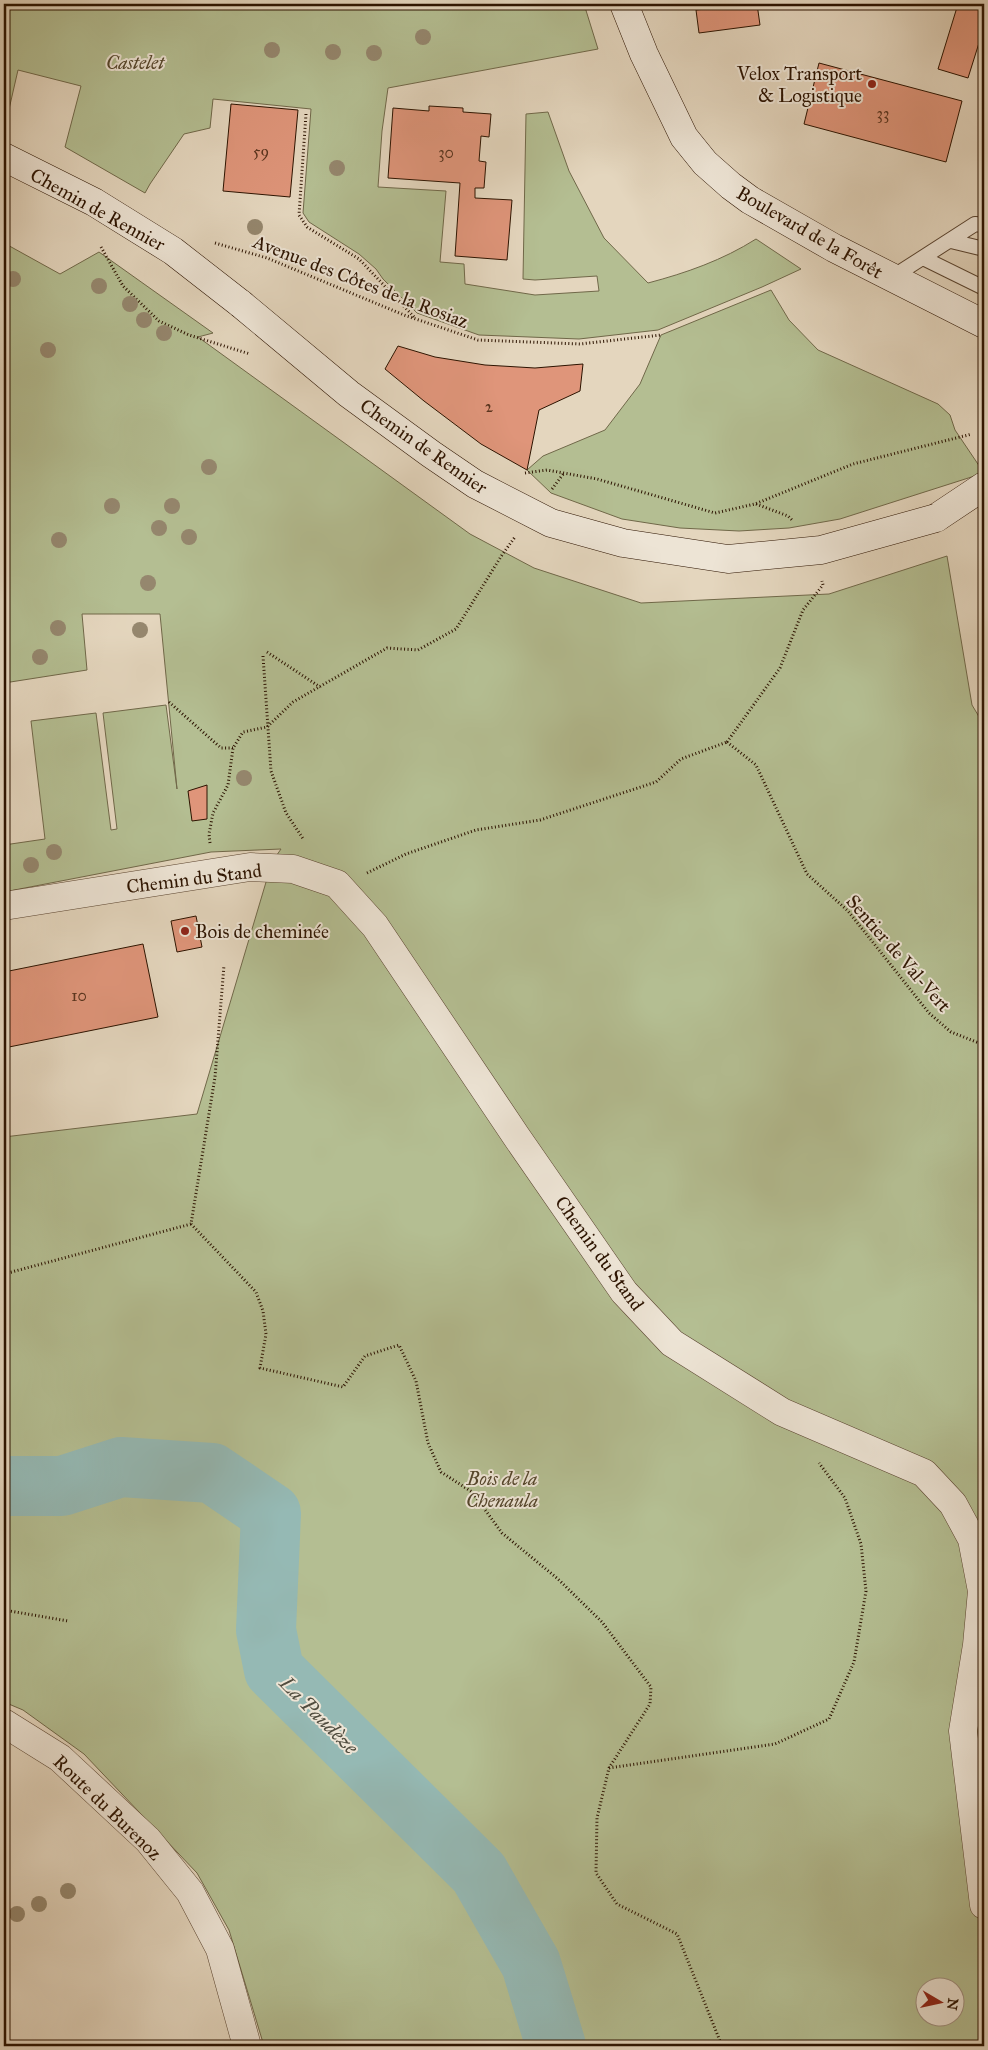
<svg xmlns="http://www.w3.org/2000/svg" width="988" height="2050" font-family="'IM FELL Great Primer',serif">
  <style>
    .green { fill: #b4be92; stroke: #706849; fill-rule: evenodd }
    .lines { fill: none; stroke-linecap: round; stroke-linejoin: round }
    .river { stroke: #95b9b4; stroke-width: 60 }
    .building { fill: #df957a; stroke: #2c1300 }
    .lane-casing { stroke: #5a4430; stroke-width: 16 }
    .street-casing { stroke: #5a4430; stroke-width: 29 }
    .secondary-casing { stroke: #2c1300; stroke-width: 29 }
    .path { stroke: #2c1300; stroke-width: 3; stroke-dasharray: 1 2.5; stroke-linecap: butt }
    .lane { stroke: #ede4d5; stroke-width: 14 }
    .street { stroke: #ede4d5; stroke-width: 28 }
    .secondary { stroke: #ede4d5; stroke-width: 28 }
    .secondary-bridge-casing { stroke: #2c1300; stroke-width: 29; stroke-linecap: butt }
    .secondary-bridge { stroke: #ede4d5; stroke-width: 28 }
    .tree { fill: #95876e }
    .poi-dot { fill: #8f2418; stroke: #ede4d5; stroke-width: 2 }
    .labels { text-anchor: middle; stroke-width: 4; stroke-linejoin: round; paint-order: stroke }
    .number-label { font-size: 16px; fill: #59341e }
    .park-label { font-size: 19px; font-style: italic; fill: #55462c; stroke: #ede4d5 }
    .poi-label { font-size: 19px; fill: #2c1300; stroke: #ede4d5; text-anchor: end }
    .street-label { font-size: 19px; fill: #2c1300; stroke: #ede4d5 }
    .water-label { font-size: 20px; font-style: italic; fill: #514d3f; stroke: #ede4d5 }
  </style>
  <rect width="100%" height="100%" fill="#e4d6be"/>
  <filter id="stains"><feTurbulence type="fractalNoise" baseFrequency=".004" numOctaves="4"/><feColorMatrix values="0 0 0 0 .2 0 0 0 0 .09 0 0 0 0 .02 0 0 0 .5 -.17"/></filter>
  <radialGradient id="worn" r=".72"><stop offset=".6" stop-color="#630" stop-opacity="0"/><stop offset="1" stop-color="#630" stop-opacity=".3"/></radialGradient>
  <path class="green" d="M4 4H584L598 49 388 88 382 131 378 187 446 191 440 262 464 264 465 284 535 295 599 291 597 276 535 280 523 279 526 114 548 112 569 171 604 238 648 283C686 273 723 260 756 239L801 269 762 287 658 330 579 339 479 335 417 313 383 279 376 269 359 254 309 222 303 213 311 109 213 99 210 128 184 134 150 184 145 193 65 147 81 86 18 70 7 118 4 117Z
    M4 243 60 274 99 252 213 333 198 337 470 534 534 568 641 603 829 594 947 556 972 705 984 725V2046H275L274 2044 264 2046 229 1930 197 1873 84 1754 23 1710 4 1702V1137L197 1114 272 862 281 849 211 852 4 892V845L45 839 31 721 96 713 111 830 117 829 103 713 166 705 177 789 160 614H82L87 670 4 683ZM926 1988H956V2018H926Z
    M771 290 789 320 818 350 938 404 950 415 955 430 984 473 840 519 789 528 739 531 680 528 622 519 551 493 527 470 543 456 605 430 640 384 661 335Z"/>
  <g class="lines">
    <path class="river" d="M4 1486H62L121 1467 212 1473 271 1513 266 1630 274 1670 479 1873 531 1964 556 2046"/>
  </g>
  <path class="building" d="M715 4H757L760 25 699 33 696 10 715 8Z
    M958 4H984V27L968 78 938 69Z
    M819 63 962 101 946 162 804 124Z
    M231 104 298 110 290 197 223 191Z
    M429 106 463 108V112L491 114 489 137 481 136 479 161 486 162 484 188H475V198L512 200 507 260 455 256 460 183 388 178 393 108 429 111Z
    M398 346 435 357 485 365 535 368 583 364 580 391 539 410 527 470 481 444 424 401 385 369Z
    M207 785V819L192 821 188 791Z
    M196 916 202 947 177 952 171 921Z
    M143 944 158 1017 4 1048V972Z"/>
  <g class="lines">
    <g class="lane-casing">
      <path id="lane" d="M951 241 984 249
        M923 258 984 288
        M891 278 975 224 984 225"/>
    </g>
    <g class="street-casing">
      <path id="street" d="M4 906 250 867 293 869 337 884 375 926 516 1136 624 1292 672 1343 782 1412 924 1473 953 1504 972 1539 982 1591 977 1645 963 1731 984 1905
        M4 1723 60 1758 148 1840 190 1892 220 1949 247 2046"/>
    </g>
    <g class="secondary-casing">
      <path id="secondary" d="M624 4 644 54 684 137 705 163 731 186 750 200 834 248 984 324
        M4 157 94 202 173 251 241 304
        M936 518 984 486"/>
    </g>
    <path class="path" d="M306 114 299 215 307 227 359 259 415 318
      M215 243 267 258 404 315 478 340 580 344 661 335
      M101 247 123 286 159 321 189 335 250 354
      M525 473 547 470 597 479 715 513 755 504 853 464 972 434
      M552 489 564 473
      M756 504 788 516 793 521
      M267 652 320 687
      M263 656 271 771 286 813 304 840
      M169 702 221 748H233
      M727 742 756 765 807 874 848 911 929 1013 951 1032 984 1045
      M727 742 780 668 803 610 823 585 822 581
      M210 843 209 834 213 813 228 785 233 748 243 732 267 727 293 702 387 648 418 650 456 629 502 555 515 537
      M367 873 406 854 476 830 540 820 656 782 681 759 727 742
      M191 1224 256 1292 263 1311 266 1334 260 1368 343 1387 365 1356 399 1345 416 1381 428 1443 441 1472 472 1492 502 1533 558 1579 602 1622 651 1687 650 1704 609 1768 597 1818 596 1873 617 1904 677 1934 722 2046
      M4 1274 191 1224 215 1077 224 965
      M4 1610 68 1621
      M609 1768 775 1744 829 1719 854 1662 866 1591 861 1544 845 1498 819 1463"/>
    <use href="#lane" class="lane"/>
    <use href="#street" class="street"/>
    <use href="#secondary" class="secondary"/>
    <g class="secondary-bridge-casing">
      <path id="secondary-bridge" d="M241 304 349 394 431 454 475 484 551 523 623 543 728 559 821 550 936 518"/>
    </g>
    <use href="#secondary-bridge" class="secondary-bridge"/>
  </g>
  <g class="tree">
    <circle cx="423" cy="37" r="8"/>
    <circle cx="272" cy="50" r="8"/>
    <circle cx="333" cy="52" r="8"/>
    <circle cx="374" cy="53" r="8"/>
    <circle cx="337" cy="168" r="8"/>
    <circle cx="255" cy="227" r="8"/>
    <circle cx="13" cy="279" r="8"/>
    <circle cx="99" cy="286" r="8"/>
    <circle cx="130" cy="304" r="8"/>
    <circle cx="144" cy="320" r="8"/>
    <circle cx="164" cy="333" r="8"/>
    <circle cx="48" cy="350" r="8"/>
    <circle cx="209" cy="467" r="8"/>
    <circle cx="112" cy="506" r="8"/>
    <circle cx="172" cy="506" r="8"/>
    <circle cx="159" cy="528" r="8"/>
    <circle cx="189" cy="537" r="8"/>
    <circle cx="59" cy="540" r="8"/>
    <circle cx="148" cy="583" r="8"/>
    <circle cx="58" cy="628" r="8"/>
    <circle cx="140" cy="630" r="8"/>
    <circle cx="40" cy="657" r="8"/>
    <circle cx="244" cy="778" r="8"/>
    <circle cx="54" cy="852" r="8"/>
    <circle cx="31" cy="865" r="8"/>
    <circle cx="68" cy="1891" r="8"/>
    <circle cx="39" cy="1904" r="8"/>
    <circle cx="17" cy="1914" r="8"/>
  </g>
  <g class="poi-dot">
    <circle cx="872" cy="84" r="5"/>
    <circle cx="185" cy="931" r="5"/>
  </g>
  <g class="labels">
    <g class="number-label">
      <text x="883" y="119">33</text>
      <text x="261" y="157">59</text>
      <text x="446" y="158">30</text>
      <text x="489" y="412">2</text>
      <text x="79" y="1001">10</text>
    </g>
    <g class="park-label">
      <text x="135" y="69">Castelet</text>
      <text x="502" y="1485">Bois de la<tspan x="502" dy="22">Chenaula</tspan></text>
    </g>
    <g class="poi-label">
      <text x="862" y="80">Velox Transport<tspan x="862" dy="22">&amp; Logistique</tspan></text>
      <text x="195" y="938" text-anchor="start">Bois de cheminée</text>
    </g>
    <g class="street-label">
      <text transform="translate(98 209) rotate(29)" y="7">Chemin de Rennier</text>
      <text transform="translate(810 232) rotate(30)" y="7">Boulevard de la Forêt</text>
      <text transform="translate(361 281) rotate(21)" y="7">Avenue des Côtes de la Rosiaz</text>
      <text transform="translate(424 446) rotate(35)" y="7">Chemin de Rennier</text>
      <text transform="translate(194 878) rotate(-7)" y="7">Chemin du Stand</text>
      <text transform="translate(899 953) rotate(49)" y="7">Sentier de Val-Vert</text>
      <text transform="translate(600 1253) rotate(54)" y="7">Chemin du Stand</text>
      <text transform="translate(108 1807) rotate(44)" y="7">Route du Burenoz</text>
    </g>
    <g class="water-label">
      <text transform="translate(319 1715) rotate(45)" y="7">La Paudèze</text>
    </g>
  </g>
  <rect width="988" height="2050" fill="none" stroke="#e4d6be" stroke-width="20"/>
  <rect x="5" y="5" width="978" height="2040" fill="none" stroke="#2c1300" stroke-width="2.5"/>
  <rect x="10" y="10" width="968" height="2030" fill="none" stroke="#2c1300"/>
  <g transform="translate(940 2002) rotate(99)"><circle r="24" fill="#ede4d5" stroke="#a09080"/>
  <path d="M0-4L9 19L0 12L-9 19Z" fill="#8f2418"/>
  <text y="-8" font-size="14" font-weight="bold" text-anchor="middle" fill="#2c1300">N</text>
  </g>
  <rect width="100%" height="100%" filter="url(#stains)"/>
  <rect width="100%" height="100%" fill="url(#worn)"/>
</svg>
